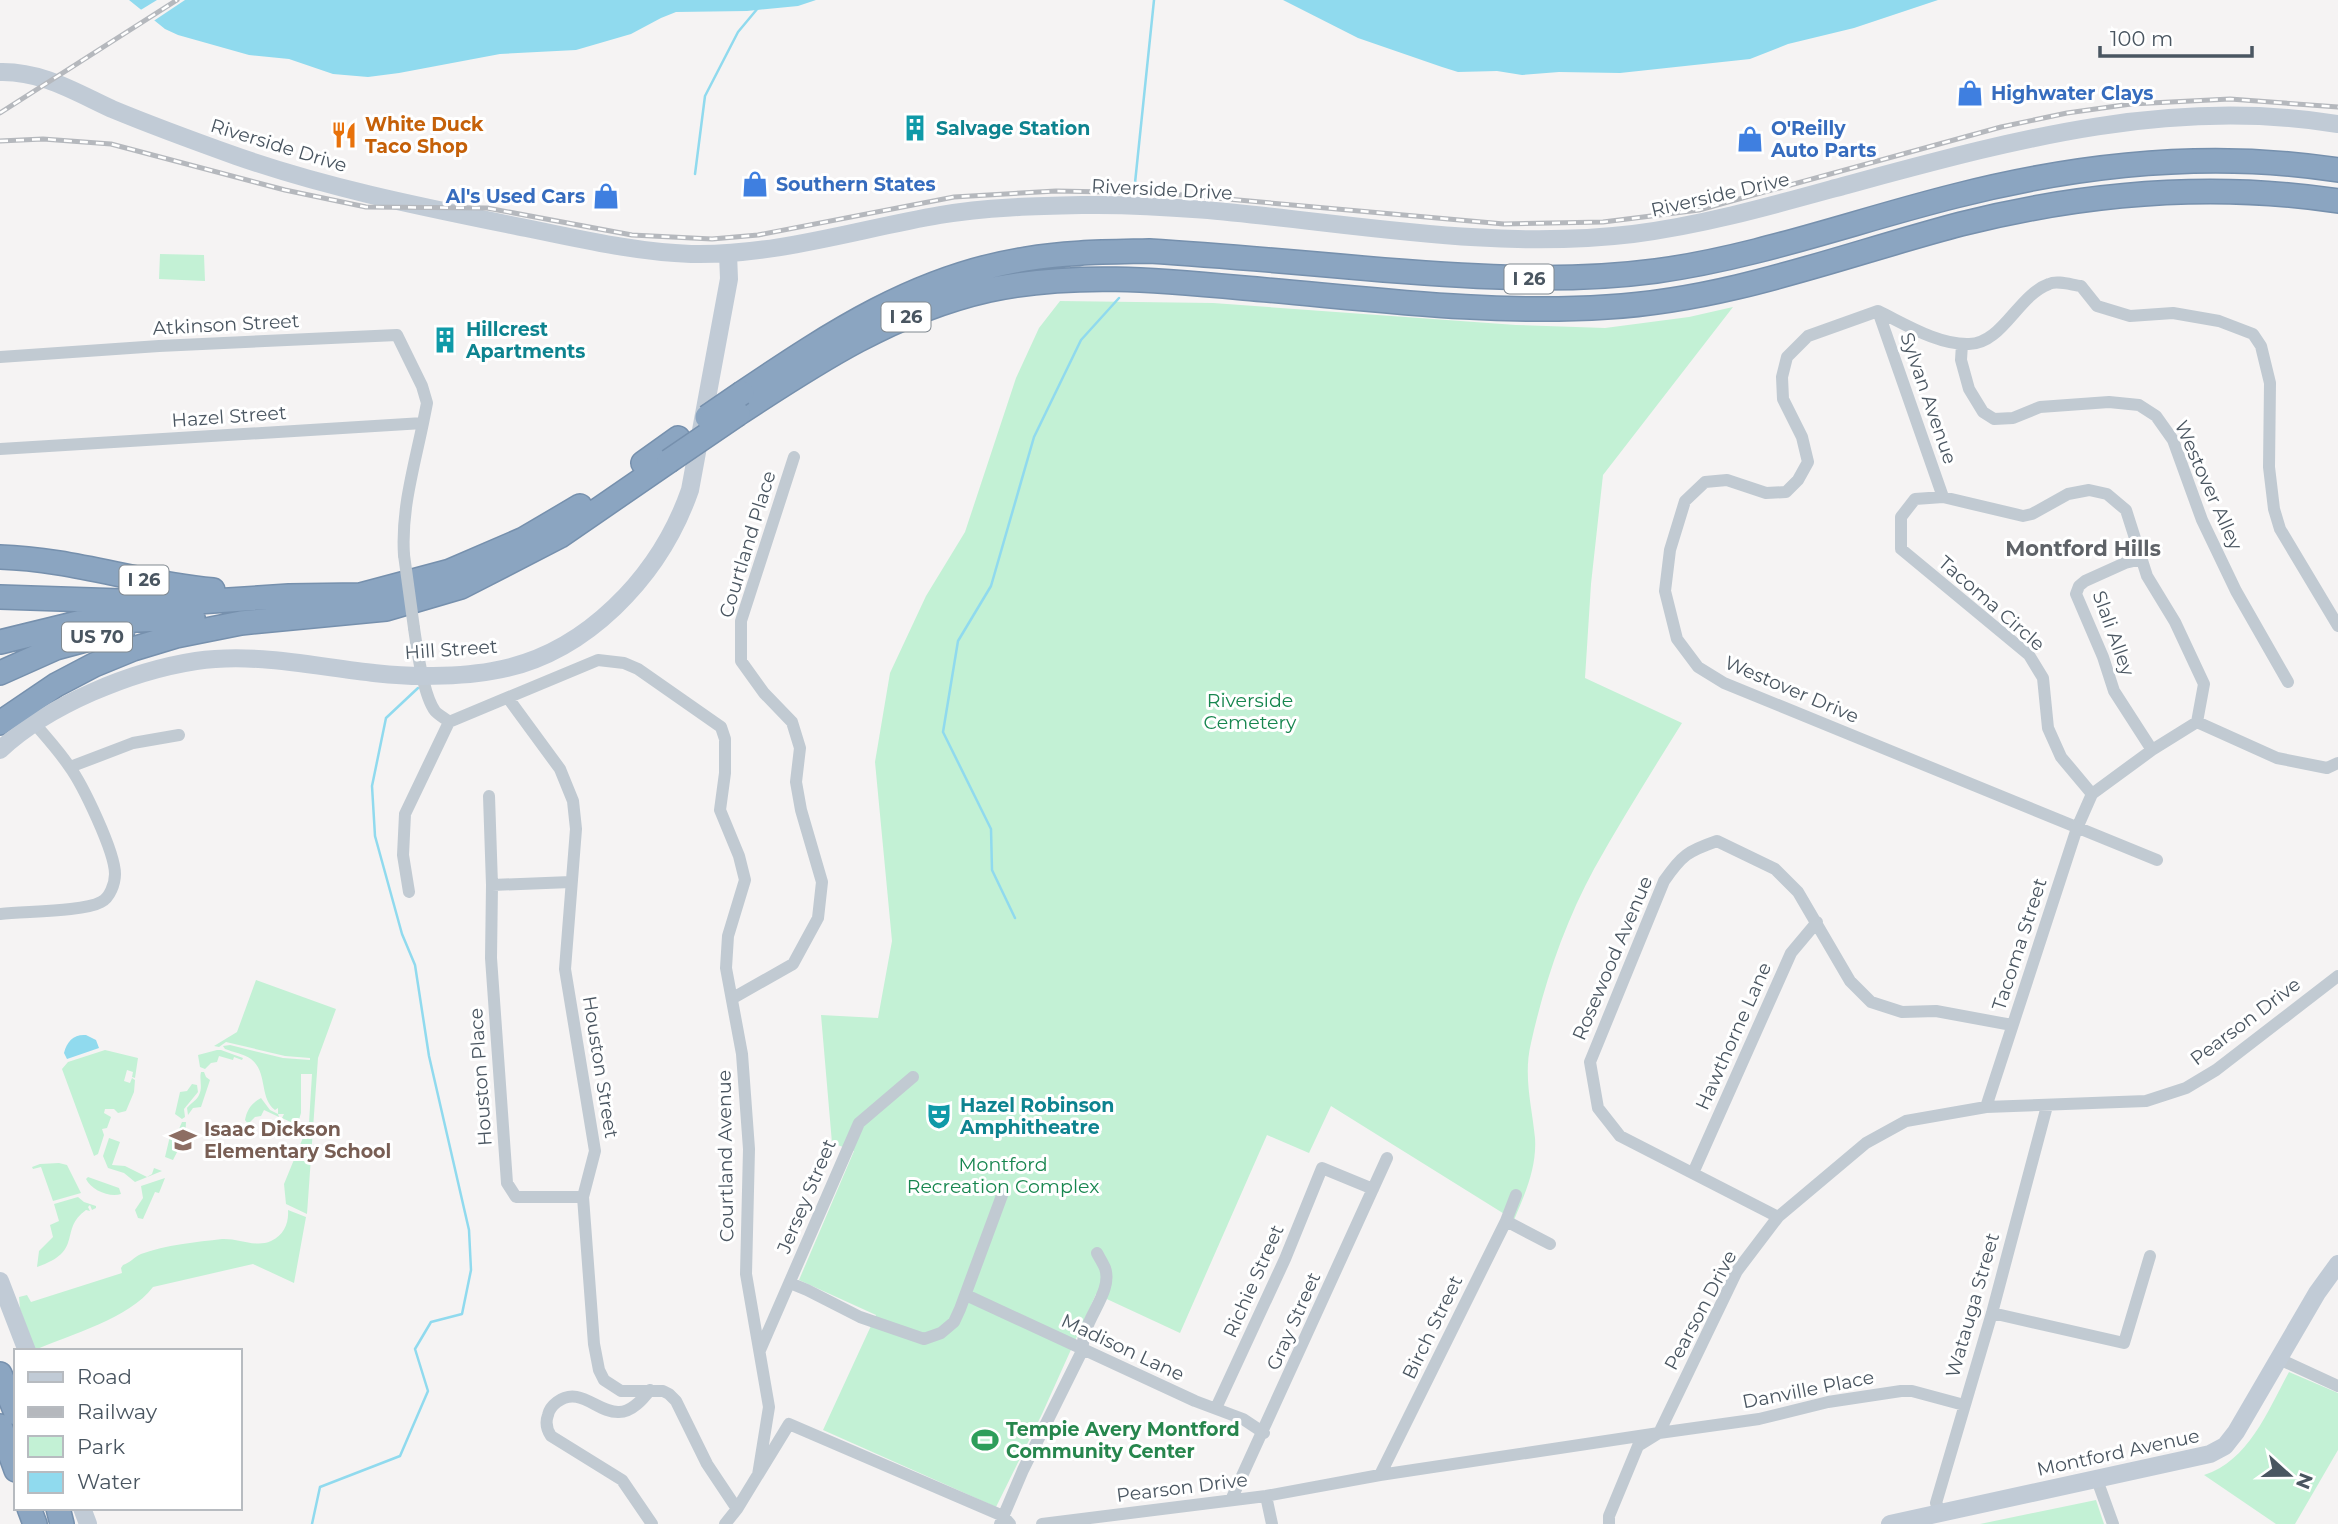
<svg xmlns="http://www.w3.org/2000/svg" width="2338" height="1524" font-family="Montserrat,sans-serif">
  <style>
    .green { fill: #c3f1d5 }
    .water { fill: #90daee }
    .pier { fill: #f5f3f3 }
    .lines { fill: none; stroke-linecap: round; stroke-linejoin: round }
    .stream { stroke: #90daee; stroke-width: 2.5 }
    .highway-casing { stroke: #7690ad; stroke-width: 26 }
    .street { stroke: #c1cad2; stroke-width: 12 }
    .secondary { stroke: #c1cbd6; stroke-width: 18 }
    .highway { stroke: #8ba5c1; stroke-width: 23 }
    .rail-casing { stroke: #b5b8bd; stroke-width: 5 }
    .rail { stroke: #fff; stroke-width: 2.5; stroke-dasharray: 8; stroke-linecap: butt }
    .highway-bridge-casing { stroke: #7690ad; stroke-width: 26; stroke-linecap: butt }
    .street-bridge { stroke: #c1cad2; stroke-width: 12 }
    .highway-bridge { stroke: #8ba5c1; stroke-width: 23 }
    .labels { text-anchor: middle; stroke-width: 6; stroke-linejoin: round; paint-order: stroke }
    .shield { fill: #fff; stroke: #808990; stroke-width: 2 }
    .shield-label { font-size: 18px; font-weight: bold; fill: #4a5661 }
    .shop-label { font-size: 19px; font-weight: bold; fill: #366cbe; stroke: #fff; text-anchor: start }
    .food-label { font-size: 19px; font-weight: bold; fill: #c56008; stroke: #fff; text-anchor: start }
    .culture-label { font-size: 19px; font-weight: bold; fill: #0d838f; stroke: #fff; text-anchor: start }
    .street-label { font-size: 19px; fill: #4a5661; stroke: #fff }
    .park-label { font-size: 19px; fill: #17864f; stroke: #fff }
    .education-label { font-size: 19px; font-weight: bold; fill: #785e54; stroke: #fff; text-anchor: start }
    .leisure-label { font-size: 19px; font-weight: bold; fill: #27864d; stroke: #fff; text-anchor: start }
    .neighbourhood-label { font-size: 21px; font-weight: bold; fill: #5f6368; stroke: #fff }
  </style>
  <rect width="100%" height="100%" fill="#f5f3f3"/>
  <path class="green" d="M160 254 204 255 205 281 159 279Z
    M1060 301 1213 303 1516 325 1605 328 1689 317 1733 307 1603 475 1591 584 1585 678 1682 723C1652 771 1622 819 1594 869 1565 922 1544 984 1531 1043 1523 1076 1532 1106 1535 1138 1537 1167 1525 1194 1514 1220L1331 1106 1309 1153 1267 1135 1180 1333 1096 1294 1042 1414 996 1507 823 1430 876 1315 799 1280 854 1151 832 1143 821 1015 878 1018 892 941 875 762 890 673 926 596 965 532 1016 378 1039 328Z
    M256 980 336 1009 318 1058 307 1214 286 1204 284 1184 309 1123 312 1074H301V1113L294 1136H292L297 1125 282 1118 284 1114H278L279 1117 264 1110 261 1116 255 1117 248 1124 245 1120C247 1109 252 1103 261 1098L270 1110 278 1114V1108L275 1110C259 1098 268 1072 251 1059 244 1054 233 1052 225 1049L223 1046 230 1045 283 1058 310 1060V1058L285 1056 226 1042 219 1047 214 1046 237 1032Z
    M105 1050 138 1058 135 1078 132 1077 133 1072 127 1070 124 1081 130 1083 132 1078 135 1080 134 1092 126 1111 118 1113 114 1109H105L104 1113 111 1117 107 1128 102 1129 104 1135 98 1154 94 1156 62 1069 68 1062Z
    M217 1050H221L243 1058 242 1060 234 1057 233 1060 219 1056 217 1062 211 1063 205 1069 200 1067 198 1055Z
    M201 1072H204L206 1077 210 1080 201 1107 193 1108 188 1115 187 1108C191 1103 197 1100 199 1095 203 1087 199 1079 201 1072Z
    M192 1084 197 1085 198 1092 184 1109 185 1117 182 1119 175 1114 180 1092 187 1091Z
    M182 1122H186C186 1137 179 1148 173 1160L165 1157 171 1132 179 1129Z
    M109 1138 120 1142 112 1165 125 1166 147 1177 152 1174 154 1168 162 1171 135 1182 124 1173 108 1168 103 1156Z
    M40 1164 59 1163 67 1165 81 1193 53 1201 41 1167 33 1169 32 1167Z
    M88 1177 119 1188 121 1194C110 1198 91 1190 86 1179Z
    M165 1178 159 1193 155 1192 143 1219 138 1218 135 1210 143 1198 141 1186Z
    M78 1197 84 1202 96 1206V1208L92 1210 90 1205 88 1207 90 1211 86 1210C58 1230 85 1251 37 1267L39 1251 53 1237 50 1225 59 1221 54 1204Z
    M288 1210 306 1217 294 1283 253 1264 153 1287C129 1319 71 1334 35 1350L20 1309 19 1297 27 1295 31 1302 122 1273 121 1268 123 1265C130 1263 134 1257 141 1254 165 1245 197 1242 222 1239 238 1238 256 1248 271 1241 284 1235 289 1223 288 1210Z
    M2289 1372 2338 1393V1450L2295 1524H2276L2204 1475C2249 1461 2268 1410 2289 1372Z
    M2096 1500 2104 1524H1980Z"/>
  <path class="water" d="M129 0H816L798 6 747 11 676 12 661 18 631 34 576 50 500 54 399 73 368 77 333 74 289 59 249 55 178 35 165 29Z
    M1283 0H1938L1854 28 1788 44 1750 59 1620 73 1559 72 1522 75 1497 71 1458 72 1442 67 1358 38Z
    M86 1035 96 1040 99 1048 67 1059 64 1053C67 1041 74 1034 86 1035Z"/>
  <path class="pier" d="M157 0H185L152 22 139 11Z"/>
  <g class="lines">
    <path class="stream" d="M695 174 705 96 738 32 758 8
      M1135 183 1154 0
      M1015 918 992 870 991 829 943 732 958 641 991 586 1034 437 1081 340 1119 298
      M312 1524 320 1487 400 1456 428 1391 415 1349 431 1322 462 1314 471 1270 469 1230 429 1056 415 965 402 934 375 836 372 786 386 718 418 688"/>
    <g class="highway-casing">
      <path id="highway" d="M742 393C831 333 917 276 1026 259 1066 252 1108 252 1149 251 1227 256 1306 263 1384 270 1475 277 1565 283 1656 271 1758 257 1855 221 1955 196 2080 164 2209 150 2338 170
        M738 414C817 362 895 311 989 290 1073 272 1159 280 1244 288 1365 298 1486 315 1607 307 1730 300 1843 255 1961 224 2084 193 2212 182 2338 201
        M643 463 678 438
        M0 557C72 559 141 584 213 590
        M0 597 182 603 289 596 360 595 450 571 524 539 580 506
        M0 642 82 622 193 618
        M0 673 56 648 123 630
        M0 723 56 685 94 665 133 649 176 636 241 623 386 609 461 587 560 536 669 461
        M0 1374 16 1413
        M0 1426 16 1470
        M29 1508 35 1524
        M58 1508 62 1524"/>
    </g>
    <path class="street" d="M1878 311 1943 497
      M1962 344 1961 360 1969 389 1983 412 1994 419 2013 418 2040 407 2109 402 2139 405 2156 416 2173 440 2202 520 2236 591 2288 682
      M0 357 159 346 397 335 422 386 427 403 423 423 0 449
      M404 555C401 510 414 467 423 423
      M2142 559 2125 563 2085 581 2079 586 2076 594 2103 657 2114 691 2152 750
      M414 628C417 649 423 695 435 711 438 715 445 718 449 722
      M508 698 560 769 573 801 576 829 565 969 595 1151 583 1197 594 1344 599 1370 604 1380 621 1391H663L669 1394 676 1401 707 1464 737 1509
      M449 722 598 660 624 663 638 669 721 727 725 739V773L720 810 739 856 745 880 728 936 726 968 742 1054 749 1149 746 1274 769 1407 758 1475
      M2197 722 2277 758 2327 768 2338 763
      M70 767 133 743 179 735
      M489 796 492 885 491 958 507 1183 516 1197H583
      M2157 860 1724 683 1698 667 1677 639 1665 591 1670 550 1685 501 1705 482 1727 480 1766 493 1786 492 1798 480 1808 462 1802 437 1783 399 1782 377 1787 357 1808 336 1878 311C1905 324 1938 345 1969 344 2002 344 2018 295 2049 284 2057 280 2072 285 2081 286L2097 306 2130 316 2173 313 2219 321 2253 334 2261 346 2270 383 2269 467 2274 509 2280 529 2338 626
      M492 885 571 882
      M409 892 403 855 405 814 449 722
      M0 914C24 911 83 912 101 902 110 898 115 883 115 874 115 852 83 785 69 766 59 751 47 738 35 724
      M733 998 793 964 818 918 822 882 801 810 796 782 800 748 792 722 764 693 741 661V621L794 457
      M1986 1107 2077 828 2092 794 2152 750 2197 722 2204 684 2175 622 2147 576 2126 510 2107 494 2089 490 2068 494 2032 514 2023 516 1943 497 1915 499 1901 517V549L2029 655 2043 678 2048 728 2061 757 2092 794
      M1693 1173 1791 953 1817 922
      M1778 1217 1620 1136 1598 1108 1590 1062 1664 881C1682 855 1688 851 1717 841L1775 869 1798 892 1850 981 1871 1002 1902 1012 1936 1011 2012 1025
      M1506 1221 1550 1244
      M790 1283 807 1290 860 1317 924 1339 941 1333 954 1322 960 1309 1004 1190
      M966 1295 1195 1401 1243 1419 1264 1433
      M1992 1313 2124 1343 2150 1256
      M760 1350 859 1123 913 1077
      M2279 1359 2338 1386
      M650 1390C643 1399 632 1412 619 1412 597 1413 580 1385 557 1402 553 1405 549 1410 548 1415 545 1423 547 1430 551 1436L622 1480 652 1524
      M1216 1408 1285 1259 1322 1168 1373 1189
      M1380 1475 1506 1221 1516 1195
      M2096 1477 2113 1524
      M1266 1496 1272 1524
      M1231 1500 1387 1158
      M1941 1512 1936 1503 1992 1313 2047 1106
      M725 1524 737 1509 789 1424 1003 1516 1010 1524
      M1000 1524 1023 1470 1083 1349C1080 1322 1114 1293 1105 1268 1103 1263 1099 1257 1097 1253
      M1042 1524 1266 1496 1380 1475 1659 1433 1737 1271 1778 1217 1866 1143 1906 1121 1986 1107 2146 1101 2186 1088 2216 1070 2338 976
      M1609 1524V1516L1638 1446 1659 1433 1759 1419 1828 1402 1901 1391H1912L1964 1405"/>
    <path class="secondary" d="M0 72C42 71 75 92 112 109 153 126 194 141 236 156 330 189 428 208 526 228 581 239 635 252 691 254 775 256 858 229 940 215 986 207 1036 206 1083 205 1267 202 1449 256 1633 234 1704 225 1774 205 1843 186 2007 142 2166 96 2338 124
      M0 750C48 705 131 671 196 661 272 650 347 676 423 676 445 676 470 675 492 671 585 656 660 576 690 490L729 279 728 253
      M0 1281 27 1351
      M82 1508 88 1524
      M1890 1524 2210 1454 2225 1446 2236 1432 2317 1293 2338 1264"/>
    <use href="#highway" class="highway"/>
    <g class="rail-casing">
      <path id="rail" d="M0 113 177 0
        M0 141 43 139 111 144 285 190 366 207 487 208 632 235 712 239 758 235 954 197 1056 191 1160 193 1504 224 1603 222 1699 210 2001 127 2067 113 2131 104 2230 99 2338 107"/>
    </g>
    <use href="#rail" class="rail"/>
    <g class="highway-bridge-casing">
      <path id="highway-bridge" d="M707 417 742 393
        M669 461 738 414"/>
    </g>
    <path class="street-bridge" d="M404 555 414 628"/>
    <use href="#highway-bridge" class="highway-bridge"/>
  </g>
  <defs>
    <g id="shop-bare" transform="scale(2.1)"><path d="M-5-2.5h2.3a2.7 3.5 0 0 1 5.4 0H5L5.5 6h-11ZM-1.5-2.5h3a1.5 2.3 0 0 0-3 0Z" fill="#3f7fe0" stroke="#fff" stroke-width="2.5" paint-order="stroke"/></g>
    <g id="building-bare" transform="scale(2.1)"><path d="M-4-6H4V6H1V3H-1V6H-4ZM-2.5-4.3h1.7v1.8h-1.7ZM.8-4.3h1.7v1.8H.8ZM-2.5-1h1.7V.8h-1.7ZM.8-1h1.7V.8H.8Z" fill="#0f9aa8" stroke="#fff" stroke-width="2.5" paint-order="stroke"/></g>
    <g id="restaurant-bare" transform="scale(2.1)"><path d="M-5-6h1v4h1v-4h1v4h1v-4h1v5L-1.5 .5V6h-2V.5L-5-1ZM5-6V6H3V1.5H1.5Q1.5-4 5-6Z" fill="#e8710a" stroke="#fff" stroke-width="2.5" paint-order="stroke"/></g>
    <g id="theatre-bare" transform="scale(2.1)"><path d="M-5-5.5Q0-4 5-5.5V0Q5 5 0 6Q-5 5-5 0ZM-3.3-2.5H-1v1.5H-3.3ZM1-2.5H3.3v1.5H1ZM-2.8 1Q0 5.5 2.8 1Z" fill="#0f9aa8" stroke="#fff" stroke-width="2.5" paint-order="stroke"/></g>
    <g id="school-bare" transform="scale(2.1)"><path d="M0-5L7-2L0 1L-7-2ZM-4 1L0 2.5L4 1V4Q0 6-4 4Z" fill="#8d6e63" stroke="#fff" stroke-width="2.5" paint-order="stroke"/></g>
    <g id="stadium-bare" transform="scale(2.1)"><path d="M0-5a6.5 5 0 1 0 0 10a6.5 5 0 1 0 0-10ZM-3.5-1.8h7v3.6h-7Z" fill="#2e9e5b" stroke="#fff" stroke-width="2.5" paint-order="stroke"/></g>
  </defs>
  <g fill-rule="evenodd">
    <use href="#shop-bare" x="1970" y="93"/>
    <use href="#building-bare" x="915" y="128"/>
    <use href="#restaurant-bare" x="344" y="135"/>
    <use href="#shop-bare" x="1750" y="139"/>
    <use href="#shop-bare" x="755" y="184"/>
    <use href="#shop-bare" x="606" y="196"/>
    <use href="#building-bare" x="445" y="340"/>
    <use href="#theatre-bare" x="939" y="1116"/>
    <use href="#school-bare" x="183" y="1140"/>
    <use href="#stadium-bare" x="985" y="1440"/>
  </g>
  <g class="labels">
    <g class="shield">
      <rect x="1504.5" y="264.5" width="49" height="29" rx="5"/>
      <rect x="881.5" y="302.5" width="49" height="29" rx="5"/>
      <rect x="119.5" y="565.5" width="49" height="29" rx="5"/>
      <rect x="62" y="622.5" width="70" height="29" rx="5"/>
    </g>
    <g class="shield-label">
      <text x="1529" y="285">I 26</text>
      <text x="906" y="323">I 26</text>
      <text x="144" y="586">I 26</text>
      <text x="97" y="643">US 70</text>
    </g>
    <g class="shop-label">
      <text x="1991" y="100">Highwater Clays</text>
      <text x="1771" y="135">O'Reilly<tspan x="1771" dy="22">Auto Parts</tspan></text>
      <text x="776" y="191">Southern States</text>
      <text x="585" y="203" text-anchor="end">Al's Used Cars</text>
    </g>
    <g class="food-label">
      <text x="365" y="131">White Duck<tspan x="365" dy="22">Taco Shop</tspan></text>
    </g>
    <g class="culture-label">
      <text x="936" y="135">Salvage Station</text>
      <text x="466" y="336">Hillcrest<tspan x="466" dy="22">Apartments</tspan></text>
      <text x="960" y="1112">Hazel Robinson<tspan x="960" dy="22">Amphitheatre</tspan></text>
    </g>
    <g class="street-label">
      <text transform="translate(279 145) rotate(17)" y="7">Riverside Drive</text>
      <text transform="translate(1162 189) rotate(3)" y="7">Riverside Drive</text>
      <text transform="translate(1720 194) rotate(-13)" y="7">Riverside Drive</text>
      <text transform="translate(226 324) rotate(-3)" y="7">Atkinson Street</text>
      <text transform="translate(1929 398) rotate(71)" y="7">Sylvan Avenue</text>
      <text transform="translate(229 416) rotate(-4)" y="7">Hazel Street</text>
      <text transform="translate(2209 485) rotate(66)" y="7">Westover Alley</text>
      <text transform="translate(747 544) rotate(-73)" y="7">Courtland Place</text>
      <text transform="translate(1992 603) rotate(41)" y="7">Tacoma Circle</text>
      <text transform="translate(2114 633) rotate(70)" y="7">Slali Alley</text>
      <text transform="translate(451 649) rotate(-4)" y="7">Hill Street</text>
      <text transform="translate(1792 689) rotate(23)" y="7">Westover Drive</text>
      <text transform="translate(2019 944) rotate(-72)" y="7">Tacoma Street</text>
      <text transform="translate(1612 958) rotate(-67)" y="7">Rosewood Avenue</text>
      <text transform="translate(2245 1021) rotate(-37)" y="7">Pearson Drive</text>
      <text transform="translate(1733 1036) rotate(-66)" y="7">Hawthorne Lane</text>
      <text transform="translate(601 1067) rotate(81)" y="7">Houston Street</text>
      <text transform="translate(480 1077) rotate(-94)" y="7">Houston Place</text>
      <text transform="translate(725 1156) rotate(-91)" y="7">Courtland Avenue</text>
      <text transform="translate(806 1196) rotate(-67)" y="7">Jersey Street</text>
      <text transform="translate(1253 1281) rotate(-66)" y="7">Richie Street</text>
      <text transform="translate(1972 1305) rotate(-74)" y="7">Watauga Street</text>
      <text transform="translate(1700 1310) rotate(-62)" y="7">Pearson Drive</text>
      <text transform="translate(1293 1321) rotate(-66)" y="7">Gray Street</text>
      <text transform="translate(1432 1327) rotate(-64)" y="7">Birch Street</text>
      <text transform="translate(1123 1347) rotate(25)" y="7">Madison Lane</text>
      <text transform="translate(1808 1389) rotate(-11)" y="7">Danville Place</text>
      <text transform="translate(2118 1452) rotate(-12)" y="7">Montford Avenue</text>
      <text transform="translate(1182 1487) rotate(-7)" y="7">Pearson Drive</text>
    </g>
    <g class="park-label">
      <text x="1250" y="707">Riverside<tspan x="1250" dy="22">Cemetery</tspan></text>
      <text x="1003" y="1171">Montford<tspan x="1003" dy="22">Recreation Complex</tspan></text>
    </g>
    <g class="education-label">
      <text x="204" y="1136">Isaac Dickson<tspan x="204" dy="22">Elementary School</tspan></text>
    </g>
    <g class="leisure-label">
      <text x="1006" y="1436">Tempie Avery Montford<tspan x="1006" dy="22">Community Center</tspan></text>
    </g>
    <g class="neighbourhood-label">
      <text x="2083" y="556">Montford Hills</text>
    </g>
  </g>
  <rect x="14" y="1349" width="228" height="161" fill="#ffffff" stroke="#b7bbc0" stroke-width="2"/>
  <rect x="28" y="1372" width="35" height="10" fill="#c1cbd6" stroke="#b7bbc0" stroke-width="2"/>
  <text x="77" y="1384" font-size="21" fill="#4a5661">Road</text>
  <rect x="28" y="1407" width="35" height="10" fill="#b5b8bd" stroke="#b7bbc0" stroke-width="2"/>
  <text x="77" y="1419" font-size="21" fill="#4a5661">Railway</text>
  <rect x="28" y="1436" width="35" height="21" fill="#c3f1d5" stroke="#b7bbc0" stroke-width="2"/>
  <text x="77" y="1454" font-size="21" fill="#4a5661">Park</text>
  <rect x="28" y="1472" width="35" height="21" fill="#90daee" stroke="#b7bbc0" stroke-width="2"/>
  <text x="77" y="1489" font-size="21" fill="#4a5661">Water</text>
  <g transform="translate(2289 1475) rotate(111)" stroke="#ffffff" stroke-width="5" paint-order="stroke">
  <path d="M0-5L12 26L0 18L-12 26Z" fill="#4a5661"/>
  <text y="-10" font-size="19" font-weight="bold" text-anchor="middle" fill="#4a5661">N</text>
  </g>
  <path d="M2100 46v10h152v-10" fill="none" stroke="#4a5661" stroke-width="3.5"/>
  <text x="2110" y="46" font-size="21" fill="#4a5661" stroke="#ffffff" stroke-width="5" paint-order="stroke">100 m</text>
</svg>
